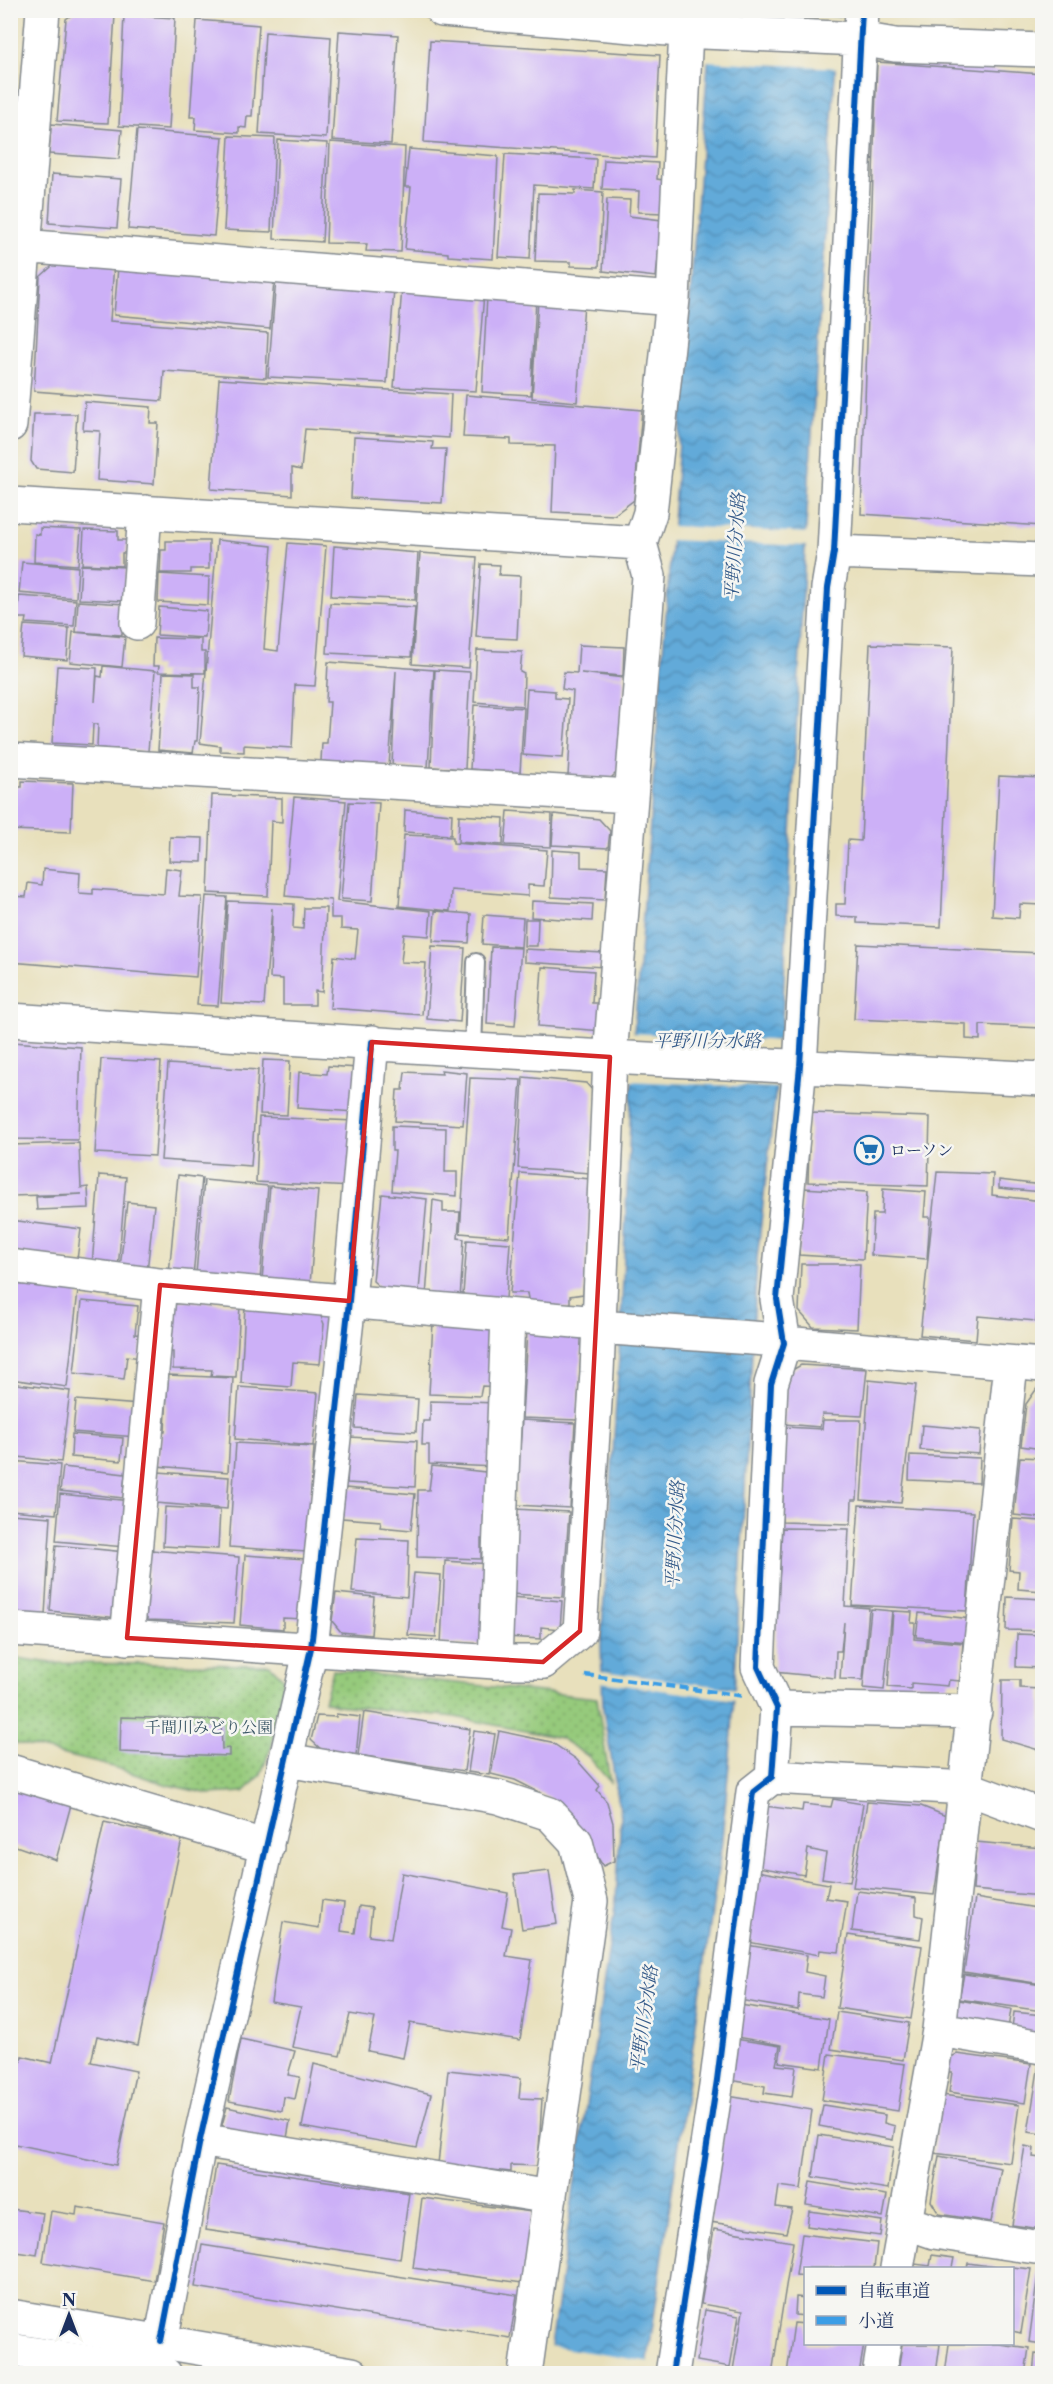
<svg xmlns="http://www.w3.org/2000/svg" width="1053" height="2384" font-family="'Libre Caslon Text','Noto Serif JP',serif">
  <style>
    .grass { fill: url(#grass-dots); stroke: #587c6d; stroke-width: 1.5 }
    .water { fill: url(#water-waves); stroke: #3e6c9c; stroke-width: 1.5 }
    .pier { fill: #e8e0bc }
    .building { fill: #ccb0f7 }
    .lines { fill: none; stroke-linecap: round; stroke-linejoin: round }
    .service-casing { stroke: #82888d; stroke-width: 20 }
    .minor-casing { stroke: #82888d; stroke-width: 36 }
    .tertiary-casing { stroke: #82888d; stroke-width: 36 }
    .primary-casing { stroke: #82888d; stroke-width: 36 }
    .motorway-casing { stroke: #82888d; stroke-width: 36 }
    .service { stroke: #fff; stroke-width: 16 }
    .minor { stroke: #fff; stroke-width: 33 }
    .tertiary { stroke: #fff; stroke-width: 33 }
    .primary { stroke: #fff; stroke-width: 33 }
    .motorway { stroke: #fff; stroke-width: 33 }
    .quiet { stroke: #3b9de6; stroke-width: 4.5; stroke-dasharray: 9 4.5; stroke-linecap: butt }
    .cycleway-casing { stroke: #f6f6f2; stroke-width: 10 }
    .cycleway { stroke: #0057b8; stroke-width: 6 }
    .marked { fill: none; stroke: #d62828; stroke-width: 4.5; stroke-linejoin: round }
    .labels { text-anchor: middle; stroke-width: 5; stroke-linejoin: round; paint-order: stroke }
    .poi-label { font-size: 16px; fill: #1b2f5e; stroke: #f6f6f2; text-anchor: start }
    .park-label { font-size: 16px; fill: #3a5666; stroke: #f6f6f2 }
    .water-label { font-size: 18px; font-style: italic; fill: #345a89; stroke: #f6f6f2 }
  </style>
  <defs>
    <pattern id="grass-dots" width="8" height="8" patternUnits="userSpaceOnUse" patternTransform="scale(1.5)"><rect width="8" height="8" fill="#96ca7c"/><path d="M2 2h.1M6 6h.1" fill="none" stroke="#7aa469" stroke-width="1.8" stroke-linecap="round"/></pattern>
    <pattern id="water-waves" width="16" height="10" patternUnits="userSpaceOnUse" patternTransform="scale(1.5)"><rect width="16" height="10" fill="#62aad9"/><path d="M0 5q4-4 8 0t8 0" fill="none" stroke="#508bb3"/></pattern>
  </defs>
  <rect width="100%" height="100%" fill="#f6f6f2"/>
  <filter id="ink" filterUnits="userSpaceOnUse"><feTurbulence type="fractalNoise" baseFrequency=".0167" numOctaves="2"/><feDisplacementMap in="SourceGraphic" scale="12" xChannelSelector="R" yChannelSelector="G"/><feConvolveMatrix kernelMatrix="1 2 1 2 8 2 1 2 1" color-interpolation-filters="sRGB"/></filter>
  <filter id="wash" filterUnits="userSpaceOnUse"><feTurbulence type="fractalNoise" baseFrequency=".008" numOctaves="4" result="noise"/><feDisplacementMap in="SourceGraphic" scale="24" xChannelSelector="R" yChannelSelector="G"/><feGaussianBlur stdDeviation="1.35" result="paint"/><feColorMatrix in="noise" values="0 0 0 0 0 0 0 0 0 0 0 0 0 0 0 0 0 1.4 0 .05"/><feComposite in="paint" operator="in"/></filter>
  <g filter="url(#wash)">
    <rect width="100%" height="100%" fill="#e8e0bc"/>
    <path class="grass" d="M10 1657 51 1663 270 1665 284 1679 272 1745 260 1776 244 1792 209 1794 168 1785 110 1766 11 1742Z
      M333 1670 597 1698 610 1782 588 1756 560 1738 455 1717 337 1705 324 1701Z"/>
    <path class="water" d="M712 11H839L806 527 781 1041 757 1259 732 1733 721 1849 646 2373 547 2374 616 1899 621 1816 603 1709 601 1646 621 1324 634 1033Z"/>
    <path class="pier" d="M709 10 842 17 838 68 705 61Z
      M670 526 809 533 808 546 669 540Z
      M631 1033 784 1041 779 1088 629 1081Z
      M600 1671 737 1689V1700L600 1682Z
      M549 2346 651 2362 649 2374H544Z"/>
    <g id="blocks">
      <path class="building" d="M76 12 115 15 108 123 57 121 66 19Z
        M124 15 175 18 169 129 119 126Z
        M197 20 259 25 252 116H247L246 128 239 127V133L195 130 196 117H190Z
        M339 31 398 35 391 144 332 140Z
        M265 32 331 37 326 138 259 134Z
        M430 41 660 55 655 158 424 142Z
        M877 62 1042 74V526L861 514Z
        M51 124 122 130 119 159 49 154Z
        M137 130 223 137 214 236 128 229Z
        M229 136 275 138 271 232 224 230Z
        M278 140 327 143 322 242 274 239Z
        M330 142 405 147 401 252 366 251 367 244 326 243Z
        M409 149 498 156 493 259 448 256V253L405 249 411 187H405Z
        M505 154 596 159 594 189 534 185 530 259 498 257Z
        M604 160 658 163 657 179 663 180 662 213 638 212 639 191 602 189Z
        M52 174 121 179 117 228 49 223Z
        M575 190 603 192 599 267 571 266V262L535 261 538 193 575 194Z
        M607 199 630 200 629 216 662 220 656 277 603 271Z
        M59 260 114 263 110 321 268 333 266 378 164 371 162 401 34 391 40 277Z
        M118 267 274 280 270 329 114 315Z
        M276 279 394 289 387 383 268 377Z
        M402 288 484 294 476 391 394 387Z
        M487 296 536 299 531 395 482 392Z
        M538 300 584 303 577 402 532 398Z
        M219 379 451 394 449 438 305 429 301 470 292 468V495L211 489Z
        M466 395 642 410 634 500 614 515 552 512 555 446 511 445V439L463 437Z
        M85 402 151 407 150 423H158L154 484 97 480 100 431 83 430Z
        M34 414H77L73 472 36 469 31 461Z
        M354 437 433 442 432 449H446L442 503 351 498Z
        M40 528 81 530 78 565 34 562 35 534 40 535Z
        M84 530 118 531V540H127L126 553H122V566L82 564Z
        M217 540 272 546 264 649 278 651 288 543 326 546 315 686 295 685 292 748 244 745V752L220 751V746L200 743Z
        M166 541H209V569H191V573H160L161 550H166Z
        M334 546 418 553 415 600 331 596Z
        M420 553 477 557 469 668 412 664Z
        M22 562 78 567 76 598 19 593Z
        M481 564 500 565 499 575 520 576 517 639 476 637Z
        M81 565 126 567 124 601 79 599Z
        M159 574 209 577 208 605 158 602Z
        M19 596 76 600 74 626 26 623 27 618H18Z
        M78 601 124 604 122 635 76 632Z
        M330 603 415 607 411 657 327 653Z
        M159 607 207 611 205 638 157 635Z
        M24 625 69 628 67 660 21 656Z
        M73 632 125 637 122 667 70 662Z
        M154 638 201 639V652H205V673L158 672 159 666H153Z
        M870 644 953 647 941 927 857 923V917L836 916V904H845L848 840 861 841Z
        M579 645 624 647 623 676 581 673 624 678 618 771 610 779 568 776 573 691 562 689 564 672 577 673Z
        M477 650 522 652 520 672 524 674 523 706 474 702Z
        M328 662 434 670 428 768 392 766 396 671 389 766 321 761 322 743H327L330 702H326Z
        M57 666 97 668 95 702 97 676 102 677 103 666 155 671 148 751 97 748 98 724H93L92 745 52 743Z
        M435 670 470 672 465 769 431 767Z
        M163 673 194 674V687H200L197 741H195L193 753 158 750Z
        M527 689 555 691V698L568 699 563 758 523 755Z
        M474 705 524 708 520 773 470 769Z
        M999 776 1042 778V905L1020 904 1019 918 992 916Z
        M22 781 73 783 71 832 10 830V787H22Z
        M212 795 282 798V822L271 821 268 896 208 893Z
        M294 797 346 801 337 901 431 911 429 936 404 934 401 962 426 963 422 1015 330 1008 334 956 355 959 358 930 341 929V918H331V900L285 896Z
        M349 802 379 803 372 901 341 899Z
        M405 810 452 814 451 835 404 832Z
        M508 811 552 814 551 847 505 845Z
        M554 814 599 819 610 831 608 848 552 845Z
        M459 815 504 818 503 845 458 842Z
        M404 835 453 837V843L547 850 544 886 528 885V896L451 890 450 911 399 906Z
        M170 837 203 838 202 862 169 861Z
        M552 850 581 852V867L607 868 605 900 551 897Z
        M166 868 182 870 179 896 202 897 196 977 10 962 12 896 26 897 28 883 42 885 43 869 80 873 79 893 93 894V889L164 894Z
        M206 896 227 897 218 1006 197 1005Z
        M228 901 294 904 293 928 303 929 304 908H326L322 992 315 991V1005H283V979L270 978 272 908 264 1005 221 1003Z
        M532 901 593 904 592 921 531 917Z
        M435 911 471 914 469 943 433 941Z
        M484 915 523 918 521 947 482 944Z
        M525 919H538L537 946H524Z
        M858 944 1042 953V1028L980 1025V1040L966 1039V1024L854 1019Z
        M432 946 465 948 460 1022 427 1019Z
        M491 947 521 948 515 1026 487 1024Z
        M524 949 604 953V967L524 962Z
        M542 967 594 971 592 1003H606L603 1031 538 1026Z
        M12 1042 81 1047 78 1140 10 1139Z
        M101 1059 161 1062 155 1156 95 1153Z
        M263 1060 290 1061 287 1115 260 1114Z
        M168 1064 258 1070 251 1166 161 1160Z
        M328 1066 358 1068 355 1112 297 1108 299 1072 327 1074Z
        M441 1070 467 1073 463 1125 395 1121 397 1090H403L405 1072 442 1074Z
        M523 1077 586 1083 593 1091 590 1173 518 1168Z
        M470 1078 521 1080 509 1237 460 1233Z
        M810 1113 930 1117 928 1186 808 1182Z
        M259 1117 355 1121 352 1187 256 1182Z
        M392 1126 446 1128 445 1172H457V1196L392 1191 395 1151H392Z
        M79 1143 81 1188 88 1187 89 1208 37 1210 36 1197 82 1194 10 1196V1145Z
        M937 1172 993 1174 992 1195 1042 1201V1250L1036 1321 978 1316 976 1340 920 1335Z
        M520 1173 591 1179 583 1294 570 1296V1308L529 1304 527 1293H510Z
        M99 1175 126 1177 118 1269 92 1266Z
        M178 1175 202 1178 193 1277 169 1275Z
        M204 1180 268 1186 260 1280 196 1274Z
        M999 1180 1042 1185V1192L999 1188Z
        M270 1186 318 1191 310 1284 262 1280Z
        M803 1188 867 1192 863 1259 799 1255Z
        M883 1189 926 1192 924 1217H930L927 1259 871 1255 873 1214H882Z
        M382 1194 427 1199 419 1291 381 1288 373 1281Z
        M433 1200 443 1202V1212H460L458 1238 464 1239 460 1299 426 1297Z
        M127 1202 154 1205 147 1272 120 1269Z
        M10 1220 81 1229 77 1260 10 1252Z
        M467 1240 510 1243 506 1299 463 1295Z
        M801 1264H860L857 1329 813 1327 799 1311Z
        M16 1284 78 1291 67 1387 10 1379V1289Z
        M174 1300 240 1305 236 1377 211 1376 212 1370 173 1369V1352H168Z
        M82 1301 138 1306 135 1334 142 1335 140 1358 127 1356 124 1379 74 1373Z
        M245 1305 320 1314 324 1324 320 1364 293 1362 291 1387 241 1383Z
        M1041 1306H1042V1339H1038Z
        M433 1322 504 1326 501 1387 482 1386 480 1396 429 1394Z
        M527 1330 577 1334 582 1340 577 1420 522 1418Z
        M801 1365 867 1369 862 1416 822 1414 820 1427 784 1424 787 1373Z
        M168 1375 233 1378 228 1472 157 1466 162 1432H165Z
        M869 1380 916 1385 901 1503 861 1500Z
        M10 1383 70 1391 61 1462 10 1456Z
        M1040 1384H1042V1449L1021 1446 1026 1404Z
        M239 1387 318 1393 313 1446 235 1439Z
        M358 1395 418 1399 416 1432 355 1428Z
        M76 1400 140 1405 137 1437 73 1432Z
        M430 1401 499 1403 495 1467 429 1464V1445H422L423 1421H430Z
        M522 1420 575 1423 570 1508 516 1505Z
        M823 1420H861L857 1500H852L851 1524 782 1522 785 1427 822 1429Z
        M922 1425 981 1430 979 1454 920 1450Z
        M72 1434 123 1438 121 1461 71 1457Z
        M350 1437 417 1441 415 1487 347 1483Z
        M236 1443 314 1447 307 1552 229 1547Z
        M910 1455 980 1458 979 1483 909 1480Z
        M1020 1457 1042 1458V1518L1014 1515Z
        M10 1461 60 1465 56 1514 10 1510Z
        M432 1466 494 1473 491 1539H481V1559L417 1557 418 1490H429Z
        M63 1467 125 1474 123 1498 60 1491Z
        M158 1472 229 1477 227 1509 156 1503Z
        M345 1488 415 1494 411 1530 380 1527 381 1521 342 1518Z
        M60 1494 131 1501 125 1547 56 1541Z
        M859 1505 973 1512 967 1611 852 1605Z
        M165 1507 220 1510 218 1549 163 1546Z
        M515 1509 569 1512 563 1597 510 1594Z
        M10 1514 51 1517 45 1615 10 1613Z
        M1013 1519 1042 1521V1591L1018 1589 1019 1571 1009 1570Z
        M782 1528 849 1529 845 1606 869 1608 863 1680 840 1679 844 1622 841 1651H836L835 1678 774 1672Z
        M357 1538 409 1540 407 1597 352 1592Z
        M56 1545 125 1552 119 1618 50 1611Z
        M150 1550 239 1557 234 1623 148 1620 145 1616Z
        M245 1555 306 1559 303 1619 283 1618V1629L240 1625Z
        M445 1561 490 1564 483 1644H441Z
        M414 1573 441 1575 436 1637 408 1635Z
        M336 1593 374 1597 371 1635 341 1632 332 1621Z
        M510 1597 562 1601 560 1629 541 1627V1639L506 1637Z
        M1007 1597 1042 1599V1631L1006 1630Z
        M871 1609 892 1611 884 1690 863 1688Z
        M893 1611 912 1612 911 1623H915L914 1639 963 1643 960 1681 949 1680 948 1686 911 1683V1689L888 1687Z
        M919 1613 971 1619 968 1642 916 1637Z
        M1017 1634 1042 1635V1668L1016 1667Z
        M1002 1680H1020V1688L1041 1689 1042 1751 1001 1739Z
        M364 1712 470 1729 464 1771 358 1755Z
        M336 1714 360 1717 356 1755 322 1750 311 1740 317 1716 336 1717Z
        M121 1717 221 1720 222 1749 229 1748V1756L120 1752Z
        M474 1731 495 1734 489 1775 468 1772Z
        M499 1731 551 1742 576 1759 600 1786 597 1790 607 1802 613 1823 614 1861 603 1866 583 1833 549 1797 515 1780 491 1774Z
        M10 1783 72 1801 56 1860 10 1844Z
        M833 1799 863 1804 850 1882 822 1878 826 1853 808 1849 804 1875 757 1867 765 1806 802 1811 803 1804 831 1807Z
        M867 1802 921 1806 946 1816 934 1895 853 1887Z
        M104 1822 182 1839 138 2045 97 2036 91 2062 136 2071 116 2165 10 2143V2110L22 2056 52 2063Z
        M976 1842 1042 1848V1896L973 1890Z
        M549 1871 557 1924 522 1929 514 1875Z
        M757 1871 829 1884 826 1898 847 1901 839 1952 820 1950 819 1955 748 1942Z
        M402 1873 508 1893 502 1926 511 1928 506 1956 532 1960 520 2040 410 2023 403 2058 368 2051 375 2018 350 2014 340 2056 292 2047 301 2007 271 2002 283 1922 319 1928 322 1900 344 1903 341 1931 355 1933 359 1906 372 1908 369 1936 391 1939Z
        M857 1891 916 1898V1915L923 1917 920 1939 852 1931Z
        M975 1898 1042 1909V1984L964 1972Z
        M848 1935 922 1946 911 2019 837 2008Z
        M747 1945 807 1955 805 1972 825 1976 822 1997 799 1994 798 2010 739 2000Z
        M964 1974 1042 1985V2011L959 1999Z
        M953 1999 1011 2009 1007 2035 950 2019Z
        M740 2005 829 2019 822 2068 779 2062 782 2045 736 2037Z
        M837 2012 909 2023 903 2060 831 2049Z
        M1014 2012 1042 2015V2041L1011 2036Z
        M241 2039 295 2051 288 2075 300 2077 295 2099 284 2097 282 2111 229 2101Z
        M735 2039 780 2046 776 2065 796 2067 792 2097 764 2093 765 2086 729 2080Z
        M829 2054 905 2064 898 2111 822 2100Z
        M957 2054 1031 2064 1025 2103 949 2092 952 2072H945L947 2059Z
        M314 2064 431 2094 417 2148 302 2127Z
        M1039 2064 1042 2065V2134L1028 2132Z
        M448 2070 521 2078 519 2098 542 2099 538 2166 511 2165V2172L438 2164Z
        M942 2095 1019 2105 1011 2163 934 2153Z
        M728 2096 812 2110 801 2189 779 2186 776 2207 792 2209 786 2233 710 2222Z
        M823 2105 885 2115 884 2123 895 2126 893 2140 819 2126Z
        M227 2107 290 2121 286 2144 231 2134 222 2125Z
        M819 2135 894 2147 888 2189 813 2177Z
        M1025 2146 1034 2148 1033 2157 1042 2158V2229L1012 2225Z
        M939 2156 1001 2168 991 2222 939 2214 931 2201Z
        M216 2165 409 2193 400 2259 206 2230Z
        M810 2182 887 2195 883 2217 806 2205Z
        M422 2198 532 2212 522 2283 413 2268Z
        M77 2207 164 2222 154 2281 43 2262 51 2211 76 2215Z
        M11 2209 43 2213 37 2255 10 2251Z
        M809 2211 882 2221 880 2236 807 2226Z
        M714 2229 793 2242 772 2374 733 2370 743 2311 701 2304Z
        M802 2234 877 2243 874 2268H806V2276L796 2275Z
        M202 2245 517 2295 510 2338 195 2287Z
        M932 2255 954 2258 952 2268H914L915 2264 930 2266Z
        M968 2263 995 2267V2268H967Z
        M1039 2266H1042V2344L1029 2342Z
        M1012 2267 1031 2269 1021 2333 1012 2331Z
        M796 2297 806 2298V2316L795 2315Z
        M705 2310 739 2316 730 2367 697 2361Z
        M794 2323 806 2324V2344H864L859 2374H787Z
        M902 2344H940L936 2374H898Z
        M949 2344H999L1029 2348 1025 2374H945Z
        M1035 2354 1042 2355V2374H1033Z"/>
    </g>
  </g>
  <g filter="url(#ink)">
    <use href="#blocks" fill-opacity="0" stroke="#82888d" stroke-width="1.5"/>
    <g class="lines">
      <g class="service-casing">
        <path id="service" d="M473 1050 476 962"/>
      </g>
      <g class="minor-casing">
        <path id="minor" d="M442 10 703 32 860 39 895 45 1042 50
          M10 245 673 299
          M10 425 43 10
          M10 504 640 543
          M834 552 1042 560
          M137 623 145 512
          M10 760 631 796
          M10 1020 473 1050 1042 1079
          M10 1266 160 1285 598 1323
          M612 1328 766 1339
          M784 1343 1042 1365
          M127 1638 160 1285
          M495 1662 508 1316
          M543 1662 580 1631 597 1372 610 1057 649 576 640 543 650 513 673 299 687 10
          M777 1708 975 1712
          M287 1760 498 1797 550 1814 576 1842 591 1901 525 2374
          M10 1771 267 1847
          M772 1777 967 1788 1042 1816
          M939 2030 1042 2047
          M200 2140 550 2197
          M905 2222 934 2232 1042 2248
          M897 2268 939 2030 1011 1364
          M161 2341 200 2140 311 1648 349 1301 372 1042
          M672 2374 717 2080 753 1792 772 1777 777 1708 758 1667 771 1384 784 1343 777 1299 800 1066 828 588 834 552 862 10
          M879 2374 884 2344"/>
      </g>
      <g class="tertiary-casing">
        <path id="tertiary" d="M10 1629 495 1662H543"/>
      </g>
      <g class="primary-casing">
        <path id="primary" d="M10 2316 352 2374"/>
      </g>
      <g class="motorway-casing">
        <path id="motorway" d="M10 2350 165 2374"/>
      </g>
      <use href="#service" class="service"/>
      <use href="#minor" class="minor"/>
      <use href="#tertiary" class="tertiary"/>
      <use href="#primary" class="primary"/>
      <use href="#motorway" class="motorway"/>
      <path class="quiet" d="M585 1675 745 1696"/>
      <g class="cycleway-casing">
        <path id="cycleway" d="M161 2341 200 2140 311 1648 349 1301 372 1042
          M672 2374 717 2080 753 1792 772 1777 777 1708 758 1667 771 1384 784 1343 777 1299 800 1066 828 588 834 552 862 10"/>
      </g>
      <use href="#cycleway" class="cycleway"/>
    </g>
  </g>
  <path class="marked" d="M372 1042 610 1057 580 1631 543 1662 127 1638 160 1285 349 1301Z"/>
  <defs>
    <g id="supermarket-ring" transform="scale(1.5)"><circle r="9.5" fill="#f6f6f2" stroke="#1f6fb2" stroke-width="1.5"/><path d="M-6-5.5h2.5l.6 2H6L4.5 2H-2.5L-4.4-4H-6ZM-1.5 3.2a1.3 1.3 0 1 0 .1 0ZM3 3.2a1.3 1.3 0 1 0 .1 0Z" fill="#1f6fb2"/></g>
  </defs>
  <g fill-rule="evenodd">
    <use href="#supermarket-ring" x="869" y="1150"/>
  </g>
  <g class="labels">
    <g class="poi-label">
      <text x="890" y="1156">ローソン</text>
    </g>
    <g class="park-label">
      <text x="209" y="1733">千間川みどり公園</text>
    </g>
    <g class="water-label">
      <text transform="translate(735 547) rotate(-86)" y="6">平野川分水路</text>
      <text x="707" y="1047">平野川分水路</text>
      <text transform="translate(675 1535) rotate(-87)" y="6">平野川分水路</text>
      <text transform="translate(644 2019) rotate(-82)" y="6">平野川分水路</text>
    </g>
  </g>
  <rect width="1053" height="2384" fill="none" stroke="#f6f6f2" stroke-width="36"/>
  <rect x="804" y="2267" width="210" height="78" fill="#f6f6f2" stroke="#9ea6b7" stroke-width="1.5"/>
  <rect x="816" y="2286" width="30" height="9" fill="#0057b8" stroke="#9ea6b7" stroke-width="1.5"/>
  <text x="858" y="2297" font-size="18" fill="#1b2f5e">自転車道</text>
  <rect x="816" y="2316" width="30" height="9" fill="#3b9de6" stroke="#9ea6b7" stroke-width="1.5"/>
  <text x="858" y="2327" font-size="18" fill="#1b2f5e">小道</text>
  <g transform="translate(69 2315)" stroke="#f6f6f2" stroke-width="4.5" paint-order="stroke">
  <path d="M0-4.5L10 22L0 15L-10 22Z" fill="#1b2f5e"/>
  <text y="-9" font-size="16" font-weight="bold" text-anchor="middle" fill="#1b2f5e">N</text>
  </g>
</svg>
